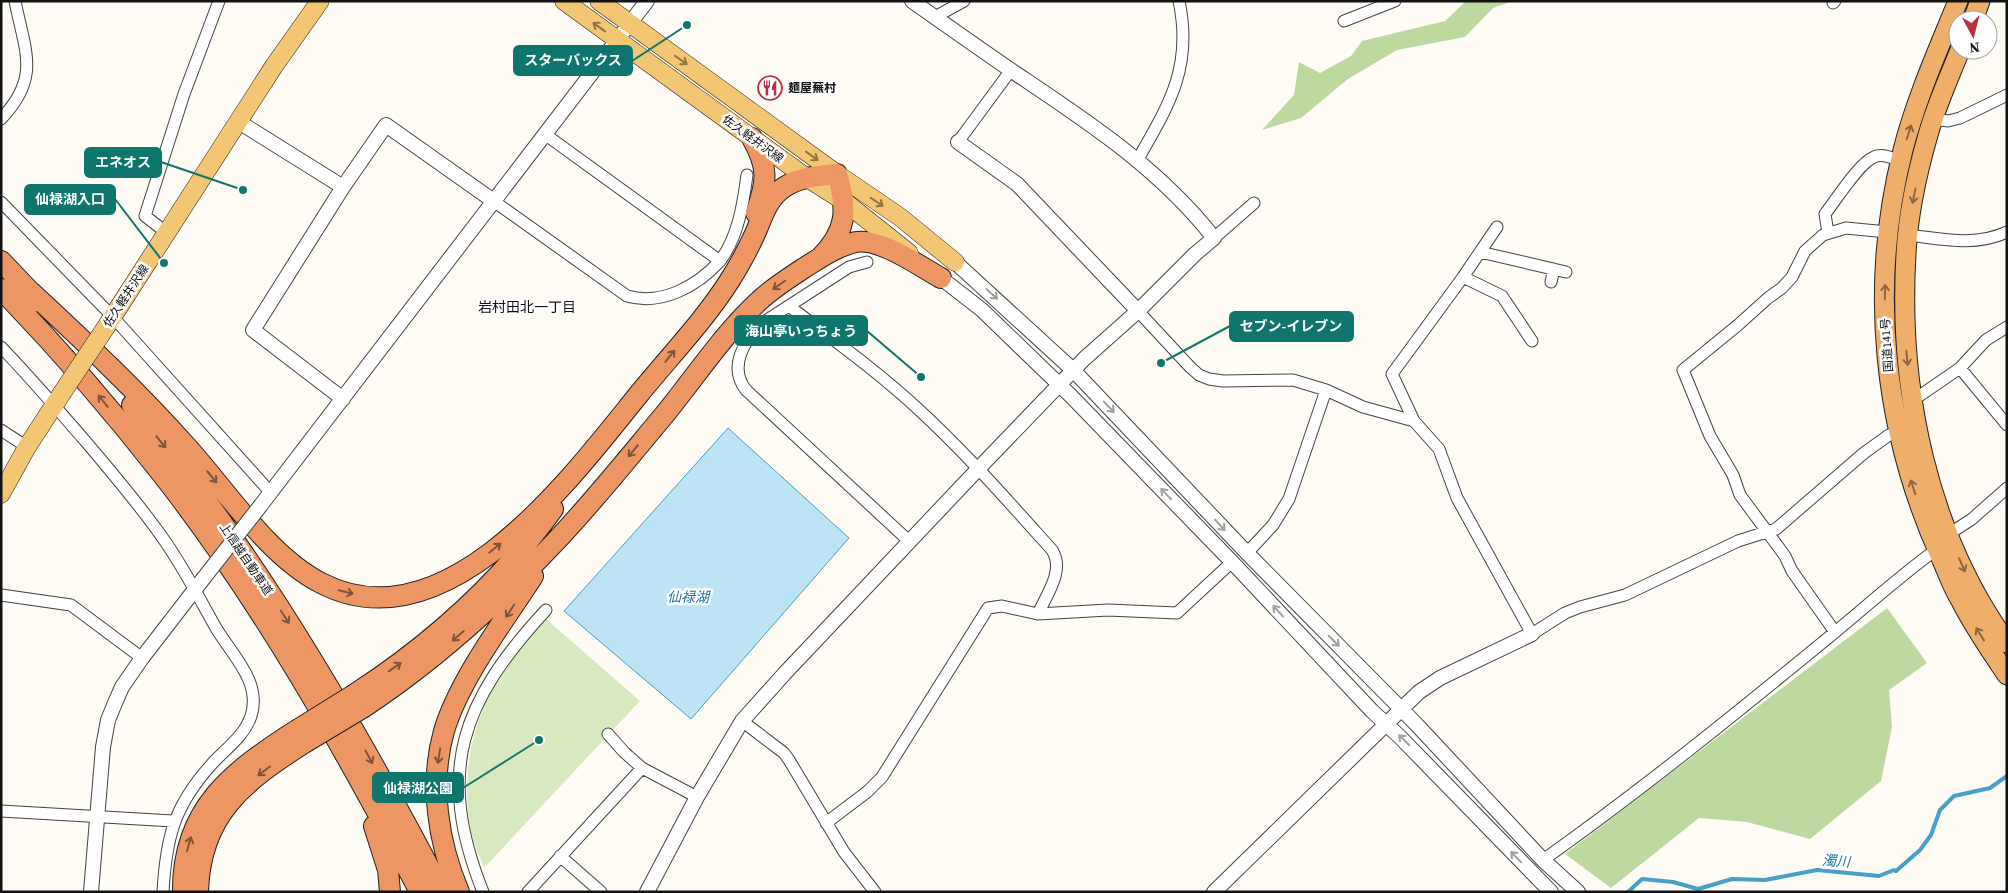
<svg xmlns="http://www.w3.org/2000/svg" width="2008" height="893" font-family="'Source Serif 4','Noto Sans JP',serif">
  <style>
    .green { fill: #d9e9bf }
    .forest { fill: #bed99f }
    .water { fill: #bce4f4; stroke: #46a0c8 }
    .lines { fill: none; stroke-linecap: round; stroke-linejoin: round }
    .stream { stroke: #46a0c8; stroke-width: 4 }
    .minor-casing { stroke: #444; stroke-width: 13 }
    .tertiary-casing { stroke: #444; stroke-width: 16 }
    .primary-casing { stroke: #222; stroke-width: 19 }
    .trunk-casing { stroke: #222; stroke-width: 21 }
    .motorway-casing { stroke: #222; stroke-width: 22 }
    .minor { stroke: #fff; stroke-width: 11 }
    .tertiary { stroke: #fff; stroke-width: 14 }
    .primary { stroke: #f2c672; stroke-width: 18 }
    .trunk { stroke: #f0ae6b; stroke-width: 19 }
    .motorway { stroke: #ed9664; stroke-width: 20 }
    .tertiary-bridge-casing { stroke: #444; stroke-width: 16; stroke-linecap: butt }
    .primary-bridge-casing { stroke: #222; stroke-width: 19; stroke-linecap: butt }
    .motorway-bridge-casing { stroke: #222; stroke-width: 22; stroke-linecap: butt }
    .tertiary-bridge { stroke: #fff; stroke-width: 14 }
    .primary-bridge { stroke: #f2c672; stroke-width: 18 }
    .motorway-bridge { stroke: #ed9664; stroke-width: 20 }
    .oneway { stroke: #8d7546 }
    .oneway2 { stroke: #8c6742 }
    .oneway3 { stroke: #7f543a }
    .oneway4 { stroke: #a0a0a0 }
    .labels { text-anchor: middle; stroke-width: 5; stroke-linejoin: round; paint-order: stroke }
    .poi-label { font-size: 12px; font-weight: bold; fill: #111; stroke: #fff; text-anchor: start }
    .street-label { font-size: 12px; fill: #111; stroke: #fff }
    .neighbourhood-label { font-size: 14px; fill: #111; stroke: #fff }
    .water-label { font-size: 14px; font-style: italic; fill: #1e739e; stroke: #fff }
    .leader { fill: none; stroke: #0f766e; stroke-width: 2 }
    .callout-dot { fill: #0f766e; stroke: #fff; stroke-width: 2 }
    .callout { fill: #0f766e; stroke: #0f766e; stroke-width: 2 }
    .callout-label { font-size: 14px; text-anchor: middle; font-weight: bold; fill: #fff }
  </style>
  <rect width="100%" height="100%" fill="#fefcf5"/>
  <path class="green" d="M546 619 640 701 484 868C480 857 475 847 472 836 459 776 472 715 507 666 519 649 534 634 546 619Z"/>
  <path class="forest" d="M1466 1H1513L1493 8 1465 37 1397 50 1348 79 1301 118 1262 130 1294 95 1299 62 1320 73 1351 56 1362 41 1445 21Z
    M1887 608 1927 663 1889 690 1892 727 1881 781 1810 839 1747 822 1699 818 1611 888 1565 854Z"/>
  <path class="water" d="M728 428 849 538 691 719 564 611Z"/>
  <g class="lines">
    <path class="stream" d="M1628 892 1642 879 1673 882 1698 889 1732 879 1765 880 1817 870 1879 876 1894 870 1896 871 1920 850 1931 835 1940 810 1954 796 1990 788 2007 776"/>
    <g class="minor-casing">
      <path id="minor" d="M1833 3 1835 1
        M935 17 964 1
        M1344 21 1395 1
        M1 119C41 77 25 52 15 1
        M1933 119 1948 121 1960 118 2007 95
        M958 142 1011 70
        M1138 159C1169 105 1193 67 1179 1
        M1 202 112 316 271 493
        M495 202 627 296C662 306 697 286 720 261L546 135
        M167 233 145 216 184 94 219 1
        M1828 233 1825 214C1836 200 1859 163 1874 157 1882 153 1893 158 1900 161
        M1908 235C1942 239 1975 247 2007 232
        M1214 238 1254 203
        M1480 252 1566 272
        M720 261C738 237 743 205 747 175
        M867 262 849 267 761 324C744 341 728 367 746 390L910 542
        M1463 277 1502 296 1532 341
        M1551 282 1554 269
        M789 306C832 339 877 371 917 408 965 452 1008 501 1052 550 1065 570 1047 594 1038 614
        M1138 311 1190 367 1199 375 1209 379 1223 381 1293 380 1326 390 1363 407 1414 421 1439 449 1457 498 1532 634 1565 613 1580 607 1625 595 1738 541 1776 529 1864 453 1889 435 1898 432
        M1 347C31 378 59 411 87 443 113 474 139 504 162 537 183 566 199 598 216 628 232 655 262 682 251 716 244 737 225 749 211 765 174 806 166 838 163 892
        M1960 368 2007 425
        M1912 401 1960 368 1986 340 2007 327
        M1414 421 1392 374 1463 277 1497 227
        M1 430 27 447
        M1949 534 1972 519 2007 488
        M1247 553 1273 525 1289 499 1326 390
        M1 595 71 605 142 658
        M1835 632 1792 571 1785 556 1740 495 1733 475 1710 436 1683 370 1738 325 1768 298 1782 288 1792 277 1805 251 1823 235 1846 228 1887 232
        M742 721 784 753 789 760 844 852 875 892
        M608 734 624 752 642 768
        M1 811 173 821
        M826 823 867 792 882 777 988 608 1002 606 1038 614 1108 610 1177 613 1232 562
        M560 856 601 892
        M1543 860C1643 789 1739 711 1834 633 1868 605 1901 575 1937 549
        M483 892C435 771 461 702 546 610
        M528 892 642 768 697 797"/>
    </g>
    <g class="tertiary-casing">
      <path id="tertiary" d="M239 122 343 187
        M958 142 1017 184 1138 311
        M955 262 1073 370 1247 553 1417 725 1543 860 1578 892
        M941 278 982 310 1071 396 1232 562 1372 711 1400 737 1551 892
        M343 399 253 330 343 187 386 125 495 202
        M261 505 647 1
        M91 892 103 747 108 720 115 703 122 687 142 658 203 579
        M647 892 697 797 742 721 785 673 979 468 1084 359 1138 311 1195 254 1214 238C1159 168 1088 122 1015 73 980 49 946 25 912 1
        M1214 892 1419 692 1440 678 1532 634"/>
    </g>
    <g class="primary-casing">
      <path id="primary" d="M564 1 807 178 845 202 909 253
        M599 1 837 174 900 217 955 262
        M106 327 274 66 320 1
        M1 494 27 447 62 393"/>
    </g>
    <g class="trunk-casing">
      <path id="trunk" d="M1958 1C1938 50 1916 99 1903 150 1868 288 1883 431 1942 560 1948 574 1953 588 1961 601 1974 627 1991 651 2007 675
        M1973 20 1980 1
        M1960 50C1949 78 1936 106 1928 135 1917 173 1908 215 1906 254 1898 389 1927 532 2007 643"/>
    </g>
    <g class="motorway-casing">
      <path id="motorway" d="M752 138C769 168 767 181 756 213
        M1 261 40 302
        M1 289C58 348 112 410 162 474 263 603 344 748 420 892
        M31 292C85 342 138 392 187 447 226 490 268 556 321 583 446 648 571 478 639 394 669 357 704 321 730 280 739 266 747 251 754 236 761 221 766 202 779 191 795 177 817 176 837 174 848 210 847 231 820 258
        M132 405C170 452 207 500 241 550 316 659 381 775 442 892
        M355 694C432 644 499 584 553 509
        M364 707C435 660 498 603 556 541 594 501 629 457 665 414 696 376 724 333 760 300 773 288 789 278 804 268 820 258 837 246 856 242 881 238 919 266 941 278
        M374 826 388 870 390 892
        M183 892C182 808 233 771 297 730
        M198 892C200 815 243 782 304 743
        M459 892C438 842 429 784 444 731 459 680 504 621 533 576"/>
    </g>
    <use href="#minor" class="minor"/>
    <use href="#tertiary" class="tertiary"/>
    <use href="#primary" class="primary"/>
    <use href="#trunk" class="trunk"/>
    <use href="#motorway" class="motorway"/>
    <g class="tertiary-bridge-casing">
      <path id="tertiary-bridge" d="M203 579 261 505"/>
    </g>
    <g class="primary-bridge-casing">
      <path id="primary-bridge" d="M62 393 106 327"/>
    </g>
    <g class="motorway-bridge-casing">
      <path id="motorway-bridge" d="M297 730 355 694
        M304 743 364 707"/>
    </g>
    <use href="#tertiary-bridge" class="tertiary-bridge"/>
    <use href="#primary-bridge" class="primary-bridge"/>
    <use href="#motorway-bridge" class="motorway-bridge"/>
  </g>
  <defs><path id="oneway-shaft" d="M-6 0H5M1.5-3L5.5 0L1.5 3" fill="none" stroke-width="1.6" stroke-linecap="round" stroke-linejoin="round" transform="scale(1.25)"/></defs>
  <g class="oneway">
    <use href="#oneway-shaft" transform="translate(599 27) rotate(-144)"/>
    <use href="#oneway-shaft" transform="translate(681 60) rotate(35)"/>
    <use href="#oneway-shaft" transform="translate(812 156) rotate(36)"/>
    <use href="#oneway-shaft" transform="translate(877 202) rotate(34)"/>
  </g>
  <g class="oneway2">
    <use href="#oneway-shaft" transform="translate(1909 132) rotate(-72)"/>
    <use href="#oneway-shaft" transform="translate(1914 196) rotate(101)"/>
    <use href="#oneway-shaft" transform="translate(1885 292) rotate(-89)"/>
    <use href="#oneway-shaft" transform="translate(1907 358) rotate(85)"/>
    <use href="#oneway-shaft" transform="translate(1913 487) rotate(-108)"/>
    <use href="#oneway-shaft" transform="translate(1962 565) rotate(66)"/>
    <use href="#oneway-shaft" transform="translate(1980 634) rotate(-122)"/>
  </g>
  <g class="oneway3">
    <use href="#oneway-shaft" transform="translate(779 285) rotate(145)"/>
    <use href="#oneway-shaft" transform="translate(670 356) rotate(-51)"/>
    <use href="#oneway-shaft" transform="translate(103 401) rotate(-129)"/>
    <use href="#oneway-shaft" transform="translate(161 442) rotate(51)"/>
    <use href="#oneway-shaft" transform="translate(633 451) rotate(130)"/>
    <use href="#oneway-shaft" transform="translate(212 477) rotate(50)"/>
    <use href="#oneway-shaft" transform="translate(495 548) rotate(-39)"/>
    <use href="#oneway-shaft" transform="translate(346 592) rotate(14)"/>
    <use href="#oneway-shaft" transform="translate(510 611) rotate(123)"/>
    <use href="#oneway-shaft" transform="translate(285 617) rotate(57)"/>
    <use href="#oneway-shaft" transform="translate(458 636) rotate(139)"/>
    <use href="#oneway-shaft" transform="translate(395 667) rotate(-35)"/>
    <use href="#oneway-shaft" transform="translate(439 756) rotate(99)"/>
    <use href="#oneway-shaft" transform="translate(369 757) rotate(61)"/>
    <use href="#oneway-shaft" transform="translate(264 771) rotate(143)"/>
    <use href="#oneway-shaft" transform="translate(189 844) rotate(-74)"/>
  </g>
  <g class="oneway4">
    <use href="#oneway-shaft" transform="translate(992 294) rotate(42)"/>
    <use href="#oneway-shaft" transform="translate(1109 407) rotate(46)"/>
    <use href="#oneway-shaft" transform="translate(1166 494) rotate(-134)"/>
    <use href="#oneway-shaft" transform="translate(1220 525) rotate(47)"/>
    <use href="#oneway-shaft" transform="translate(1278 611) rotate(-133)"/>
    <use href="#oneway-shaft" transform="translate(1334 641) rotate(45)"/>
    <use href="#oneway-shaft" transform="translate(1404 740) rotate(-135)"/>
    <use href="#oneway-shaft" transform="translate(1516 857) rotate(-134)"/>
  </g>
  <defs>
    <g id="restaurant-ring" transform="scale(1.25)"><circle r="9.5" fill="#fff" stroke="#bc2e42" stroke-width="1.5"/><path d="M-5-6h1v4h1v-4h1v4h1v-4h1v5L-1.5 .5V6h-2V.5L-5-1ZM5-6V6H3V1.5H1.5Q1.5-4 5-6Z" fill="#bc2e42"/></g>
  </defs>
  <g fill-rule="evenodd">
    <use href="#restaurant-ring" x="770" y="88"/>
  </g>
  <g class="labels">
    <g class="poi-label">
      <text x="788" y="92">麺屋蕪村</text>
    </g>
    <g class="street-label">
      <text transform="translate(753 139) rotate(36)" y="4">佐久軽井沢線</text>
      <text transform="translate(126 296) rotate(-57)" y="4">佐久軽井沢線</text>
      <text transform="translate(1887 345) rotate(-94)" y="4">国道141号</text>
      <text transform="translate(246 559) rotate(56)" y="4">上信越自動車道</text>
    </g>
    <g class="neighbourhood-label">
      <text x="527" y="312">岩村田北一丁目</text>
    </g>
    <g class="water-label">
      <text x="688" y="602">仙禄湖</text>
      <text transform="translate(1836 861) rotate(4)" y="5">濁川</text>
    </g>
  </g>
  <path class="leader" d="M687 25L632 61M243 190L161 162M164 263L115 199M1161 363L1230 326M921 377L867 331M539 740L463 788"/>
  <g class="callout-dot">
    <circle cx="687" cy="25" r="5"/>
    <circle cx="243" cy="190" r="5"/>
    <circle cx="164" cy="263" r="5"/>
    <circle cx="1161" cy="363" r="5"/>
    <circle cx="921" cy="377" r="5"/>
    <circle cx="539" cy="740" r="5"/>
  </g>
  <g class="callout">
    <rect x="514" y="46" width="118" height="29" rx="5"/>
    <rect x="85" y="148" width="76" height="29" rx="5"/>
    <rect x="25" y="185" width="90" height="29" rx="5"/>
    <rect x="1230" y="312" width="123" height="29" rx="5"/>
    <rect x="735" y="316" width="132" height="29" rx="5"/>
    <rect x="373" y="773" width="90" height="29" rx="5"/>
  </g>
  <g class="callout-label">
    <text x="573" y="65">スターバックス</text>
    <text x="123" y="167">エネオス</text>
    <text x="70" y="204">仙禄湖入口</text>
    <text x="1291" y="331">セブン-イレブン</text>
    <text x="801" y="336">海山亭いっちょう</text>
    <text x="418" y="793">仙禄湖公園</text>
  </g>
  <rect width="2008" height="893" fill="none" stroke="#111111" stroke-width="5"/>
  <g transform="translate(1973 35) rotate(173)"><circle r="24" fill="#ffffff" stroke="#a0a0a0"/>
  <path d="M0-4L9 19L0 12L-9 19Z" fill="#bc2e42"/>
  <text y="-8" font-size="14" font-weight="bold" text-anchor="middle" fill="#111111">N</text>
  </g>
</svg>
